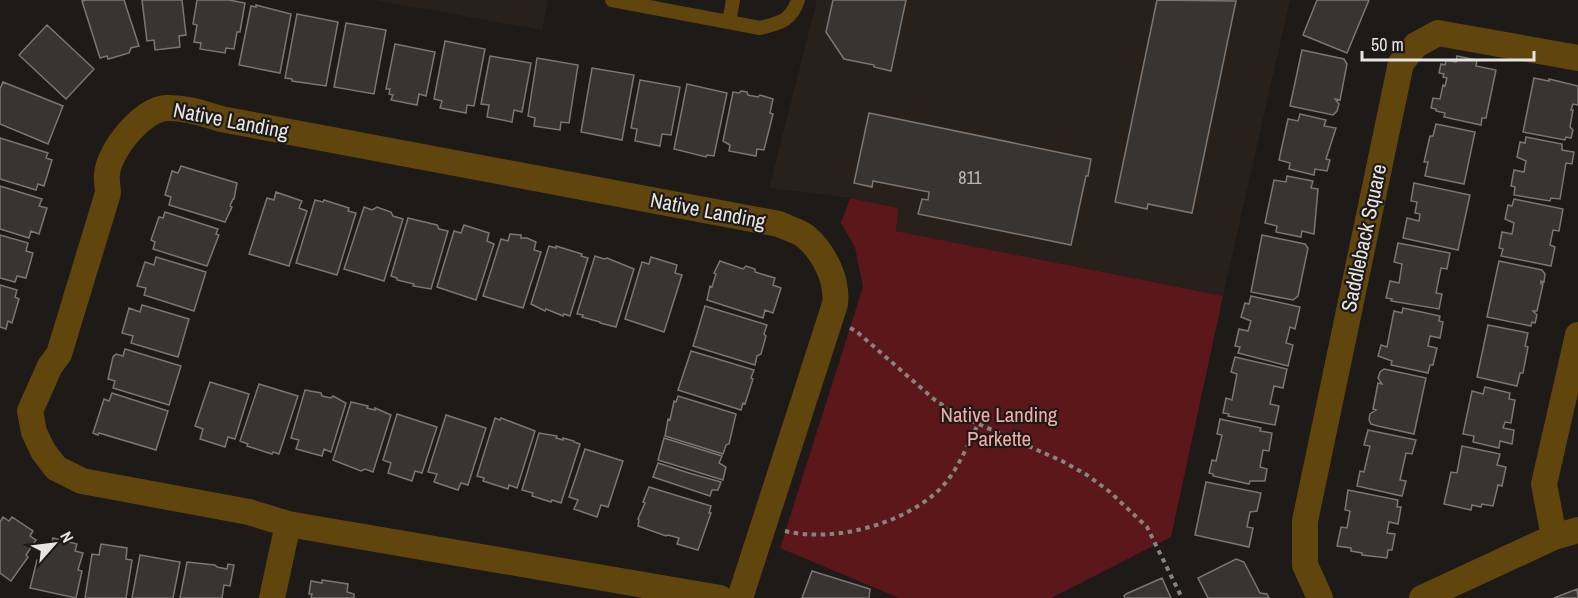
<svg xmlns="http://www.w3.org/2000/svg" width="1578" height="598" font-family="'Archivo Narrow',sans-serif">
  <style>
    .built { fill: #28201a }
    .green { fill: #5c171a }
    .building { fill: #383432; stroke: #7b7674; stroke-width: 1.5 }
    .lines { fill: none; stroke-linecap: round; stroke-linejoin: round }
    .path { stroke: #868482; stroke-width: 4; stroke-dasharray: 4.5 4.5; stroke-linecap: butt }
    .service { stroke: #60450c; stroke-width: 14 }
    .minor { stroke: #60450c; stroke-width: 26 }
    .labels { text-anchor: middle; stroke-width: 4.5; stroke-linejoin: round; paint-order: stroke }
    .number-label { font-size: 18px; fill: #bbb9b8 }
    .street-label { font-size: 21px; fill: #e7e5e4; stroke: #1d1a18 }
    .park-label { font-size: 21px; fill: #f3aaa7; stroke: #1d1a18 }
  </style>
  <rect width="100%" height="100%" fill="#1d1a18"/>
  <path class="built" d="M373 0H548L542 30Z
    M817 0H1290L1223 296 896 231 898 208 850 198 769 188Z"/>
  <path class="green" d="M850 198 898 208 896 231 1223 296 1171 537 1051 598H899L780 548 863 287 855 247 841 223Z"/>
  <path class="building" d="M86 0H124L139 46 131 48 129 53 112 58 108 59 107 56 100 58 82 1Z
    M142 0H182L186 35 179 36 180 47 155 50 154 40 147 41Z
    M197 0H229L245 3 240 32H237L234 49 226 48 225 53 200 49 201 43 194 42 197 25 193 24Z
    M833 0H906L891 71 874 67V65L844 59 826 32Z
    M1157 0 1236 1 1192 213 1148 204 1147 209 1115 202Z
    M1317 0H1369L1347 53 1303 35Z
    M256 5 291 14 280 73 239 65 251 6 256 7Z
    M297 14 338 22 326 86 292 81V79L285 78Z
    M346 23 386 30 374 94 334 87Z
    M47 25 94 69 66 99 19 55Z
    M445 41 485 49 474 106 467 105 466 113 440 108 442 101 434 99Z
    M395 44 435 52 426 96 419 94 417 105 391 100 393 95 389 94 390 89H386Z
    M1302 50 1344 59 1347 64 1340 100 1335 99 1339 104 1337 111 1333 115 1290 106Z
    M490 56 531 63 522 112 514 110 512 122 487 117 489 105 481 104Z
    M1457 56 1477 60 1476 66 1496 70 1486 118H1482L1481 125 1444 117 1445 113 1436 111V109L1431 108 1433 98 1440 99 1443 85 1445 86 1447 78 1443 77 1444 74 1439 73 1441 64 1445 65 1446 60 1456 62Z
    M537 58 578 65 569 123 561 122 560 130 534 126 535 118 528 116Z
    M592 68 634 75 622 140 581 132Z
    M1534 78 1549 81V79L1578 86V105L1573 104 1571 110H1573L1570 127 1573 130 1571 138 1566 137 1565 140 1523 132Z
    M640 80 680 87 671 135 662 134 660 146 635 141 637 129 631 128Z
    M3 82 63 106 48 144 0 124V89Z
    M687 84 727 93 714 156 707 155 706 157 674 149Z
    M741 91 747 92 748 95 758 97 760 95 773 99 770 113 773 114 764 150 757 149 756 156 729 151 730 145 723 141 733 92 739 93Z
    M869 113 1091 159 1088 176H1086L1071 245 918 214 922 199 928 200 929 192 873 181 872 187 854 183Z
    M1300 114 1326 120 1324 126 1336 128 1326 159 1330 160 1327 171 1315 169 1314 175 1289 169 1290 163 1279 160 1288 119 1298 121Z
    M1436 124 1475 132 1464 184 1425 176 1428 162H1424L1430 136H1433Z
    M1526 137 1562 144V150L1574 152 1572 164 1566 163 1560 199 1551 198 1550 201 1514 195 1515 187 1511 186 1514 170 1524 172 1526 161 1517 157 1520 142 1525 143Z
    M0 138 48 153 46 158 52 160 44 186 38 184 36 190 0 179Z
    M181 166 237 183 234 199H233L230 206 232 207 225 222 169 205 171 197 165 195 172 171 178 173Z
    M1287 176 1313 181 1311 188 1318 189 1314 234 1302 231 1301 237 1276 232 1277 226 1265 223 1274 180 1286 182Z
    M1414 183 1470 195 1458 250 1403 238 1407 218 1419 221 1420 214 1415 213 1417 202 1411 201Z
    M0 186 42 199 39 206 47 208 39 234 31 231 29 238 0 229Z
    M276 192 302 201 299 208 307 211 289 266 249 254 267 198 274 200Z
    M1514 199 1563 209 1559 231 1553 230 1550 245 1555 247 1551 266 1501 256 1503 249 1499 248 1502 232 1512 234 1514 223 1505 219 1508 205 1512 206Z
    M315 200 323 202 324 200 349 208 348 211 356 213 337 275 296 263Z
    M364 207 372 210 377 207 391 212 393 216 403 219 384 281 344 269Z
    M165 212 218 229 216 234 219 235 207 266 153 249 155 242 151 240 159 217 163 218Z
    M408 218 437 225 439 229 448 231 431 289 413 286 414 284 397 280V278L391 276Z
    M464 225 489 233 487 241 494 244 476 300 437 287 454 231 461 233Z
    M510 234 521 235V238H527L536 242 534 250 541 252 523 308 483 296 501 239 508 241Z
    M0 235 28 243 26 251 33 253 26 278 17 276 15 282 0 278Z
    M1262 235 1305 244 1308 248 1298 296 1293 300 1251 292Z
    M1398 243 1450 253 1447 269 1441 268 1436 293 1442 294 1439 309 1391 301 1392 299 1386 298 1390 281 1399 283 1402 264 1394 262Z
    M549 246 556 248V246L582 254 581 256 588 258 570 316 564 314 563 316 546 309 545 311 531 304Z
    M595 256 604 259 607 258 634 269 616 327 600 323V322L582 317 583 315 577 314Z
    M156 257 206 272 194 311 144 295 146 288 137 286 145 262 154 265Z
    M651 257 677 265 675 273 682 275 664 332 625 319 642 262 649 264Z
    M720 261 743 269 746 266 755 269V272L775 278 773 285 781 288 773 313 765 310 763 318 707 300 710 286 712 287 716 274 714 273Z
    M1499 261 1542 270 1545 274 1544 282 1541 281V284H1543L1537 311H1533L1537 315 1535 323 1532 322 1531 326 1487 317Z
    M0 285 17 290 15 297 19 299 12 323 8 321 6 329 0 327Z
    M1251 296 1300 307 1295 329 1290 327 1286 343 1293 345 1288 366 1238 353 1240 347 1235 346 1239 329 1248 331 1251 321 1241 317 1245 303 1249 304Z
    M142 305 189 319 178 357 131 343 133 336 122 333 129 308 140 312Z
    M705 306 767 325 764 334 766 336 761 354 757 356 755 365 693 346Z
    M1403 308 1440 316 1439 321 1443 322 1440 338 1430 336 1428 346 1437 348 1433 365H1430L1428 373 1391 365 1392 361 1378 356 1381 345 1387 347 1394 311 1402 313Z
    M1488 325 1528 333 1525 346 1528 347 1523 373H1520L1517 386 1477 377Z
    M125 349 181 366 169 405 113 388 115 381 108 379 113 357 116 354 123 356Z
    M691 351 754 370 751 378 753 379 745 404 743 403 741 410 678 390Z
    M1235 357 1287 369 1283 388 1274 386 1270 404 1279 406 1275 425 1228 416 1229 414 1223 413 1226 398 1232 400 1237 374 1231 372Z
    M1384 369 1426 378 1414 434 1378 426 1371 424 1369 420 1370 414 1376 410 1373 409 1378 383 1382 384 1378 378 1380 372Z
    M210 382 249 394 235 439 228 437 225 447 200 439 203 429 195 426Z
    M259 384 298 396 279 454 273 452 272 454 247 446 248 444 240 441Z
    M1485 387 1510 393 1509 399 1515 400 1511 423 1505 422 1503 428 1514 430 1512 444 1500 441 1499 448 1473 442 1474 436 1463 434 1472 391 1483 394Z
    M305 390 321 393 322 396 331 398 333 396 346 403 331 452 324 449 322 456 296 449 299 440 291 438Z
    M112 393 168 411 156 450 99 433 98 435 93 433 104 399 109 401Z
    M678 396 736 414 729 444 726 445 723 454 665 436 668 419 670 420 674 401 676 402Z
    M351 402 368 406 367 408 375 410V408L391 415 373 472 365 469 361 471 333 460Z
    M397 414 437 427 422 473 415 471 412 481 388 473 391 463 383 460Z
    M446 415 486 428 468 485 461 483 458 490 434 482 437 474 428 472Z
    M495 418 500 420 501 418 535 431 517 488 509 485 508 489 483 481 484 478 477 476Z
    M1220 419 1261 428 1260 431 1272 433 1269 451 1263 450 1260 467 1267 469 1265 481H1250L1249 484 1213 476V474L1209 473 1212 460 1216 461 1222 435 1217 434Z
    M1368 430 1416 440 1412 454 1406 453 1400 480 1406 481 1402 496 1357 486 1360 471 1364 472 1370 446 1364 445Z
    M539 433 557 436 556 438 563 440V438L574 441V442L580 444 561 503 552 500 551 502 532 496 533 493 522 490Z
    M664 438 722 456 719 463 726 467 723 480 658 460Z
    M1462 446 1500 454 1497 465 1506 467 1502 486 1498 485 1493 506 1482 504 1481 507 1472 505 1471 510 1444 504 1451 472 1457 473Z
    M585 449 623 461 608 507 601 505 597 517 574 509 578 500 569 497Z
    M658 463 689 473 721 482 718 490H712L710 496 653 477Z
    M1206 482 1261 493 1257 511 1250 512 1247 527 1253 528 1249 547 1195 535Z
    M649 487 711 506 709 513H711L698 550 677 544 679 538 668 535 666 536 638 526 639 520 638 519 645 503 643 502Z
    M1348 490 1398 500 1397 507H1401L1398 524 1389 522 1387 533 1395 534 1392 550H1388L1387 558 1362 555V553L1351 551V548L1337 546 1341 527 1347 528 1350 511 1345 510Z
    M3 517 9 521 12 517 33 531 30 536 36 540 26 555 28 557 11 581 0 573V522Z
    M53 538 77 544 75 551 83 553 78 570 82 571 76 598 30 588 37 560 39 561 44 543 51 545Z
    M101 544 127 548 126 559 132 560 126 598H85L92 554 99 555Z
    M140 555 180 562 173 598H132Z
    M1236 559 1244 562 1260 593 1267 594 1269 598H1208L1198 578Z
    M187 562 215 565 217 567 227 569 228 564 234 565 230 586 224 585 222 598H180Z
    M812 571 870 589 869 598H802Z
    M1162 578 1171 598H1125L1124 596 1126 594Z
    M322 580 348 584 347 592 354 594V598H311L312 594H309L311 581 322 583Z
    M1577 589 1578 598H1554Z"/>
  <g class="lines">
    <path class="path" d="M850 328 856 331 935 400 956 414 1062 461 1087 475 1110 492 1147 527 1182 598
      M785 531C834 543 905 524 941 488 958 470 967 446 978 424"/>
    <path class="service" d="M612 0 760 28C780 23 791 21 798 0
      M729 22 733 0"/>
    <path class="minor" d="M1554 537 1544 484 1578 335
      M272 598 288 524
      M720 598 288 524 249 512 82 481 56 468 43 451 34 432 30 411 50 366 59 354 108 193C108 187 106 180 107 174 109 150 142 110 166 108 185 107 204 114 221 119L779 224C787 228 798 231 805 236 824 252 838 280 835 304L740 598
      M1320 598 1305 565V521L1401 63 1416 45 1438 33 1578 58
      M1422 598 1554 537 1578 530"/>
  </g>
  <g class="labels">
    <g class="number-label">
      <text x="970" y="184">811</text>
    </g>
    <g class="street-label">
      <text transform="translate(231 121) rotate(11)" y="7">Native Landing</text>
      <text transform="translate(708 211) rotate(11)" y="7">Native Landing</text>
      <text transform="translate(1364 238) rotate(-78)" y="7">Saddleback Square</text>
    </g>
    <g class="park-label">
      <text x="999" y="422">Native Landing<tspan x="999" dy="24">Parkette</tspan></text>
    </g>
  </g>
  <g transform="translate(54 544) rotate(62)" stroke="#1d1a18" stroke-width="4.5" paint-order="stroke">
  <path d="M0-4.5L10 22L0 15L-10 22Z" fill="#e7e5e4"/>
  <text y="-9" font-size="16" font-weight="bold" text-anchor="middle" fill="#e7e5e4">N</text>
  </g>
  <path d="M1362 51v9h172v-9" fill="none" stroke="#e7e5e4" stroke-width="3"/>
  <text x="1371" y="51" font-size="18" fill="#e7e5e4" stroke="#1d1a18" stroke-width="4.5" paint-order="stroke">50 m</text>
</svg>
